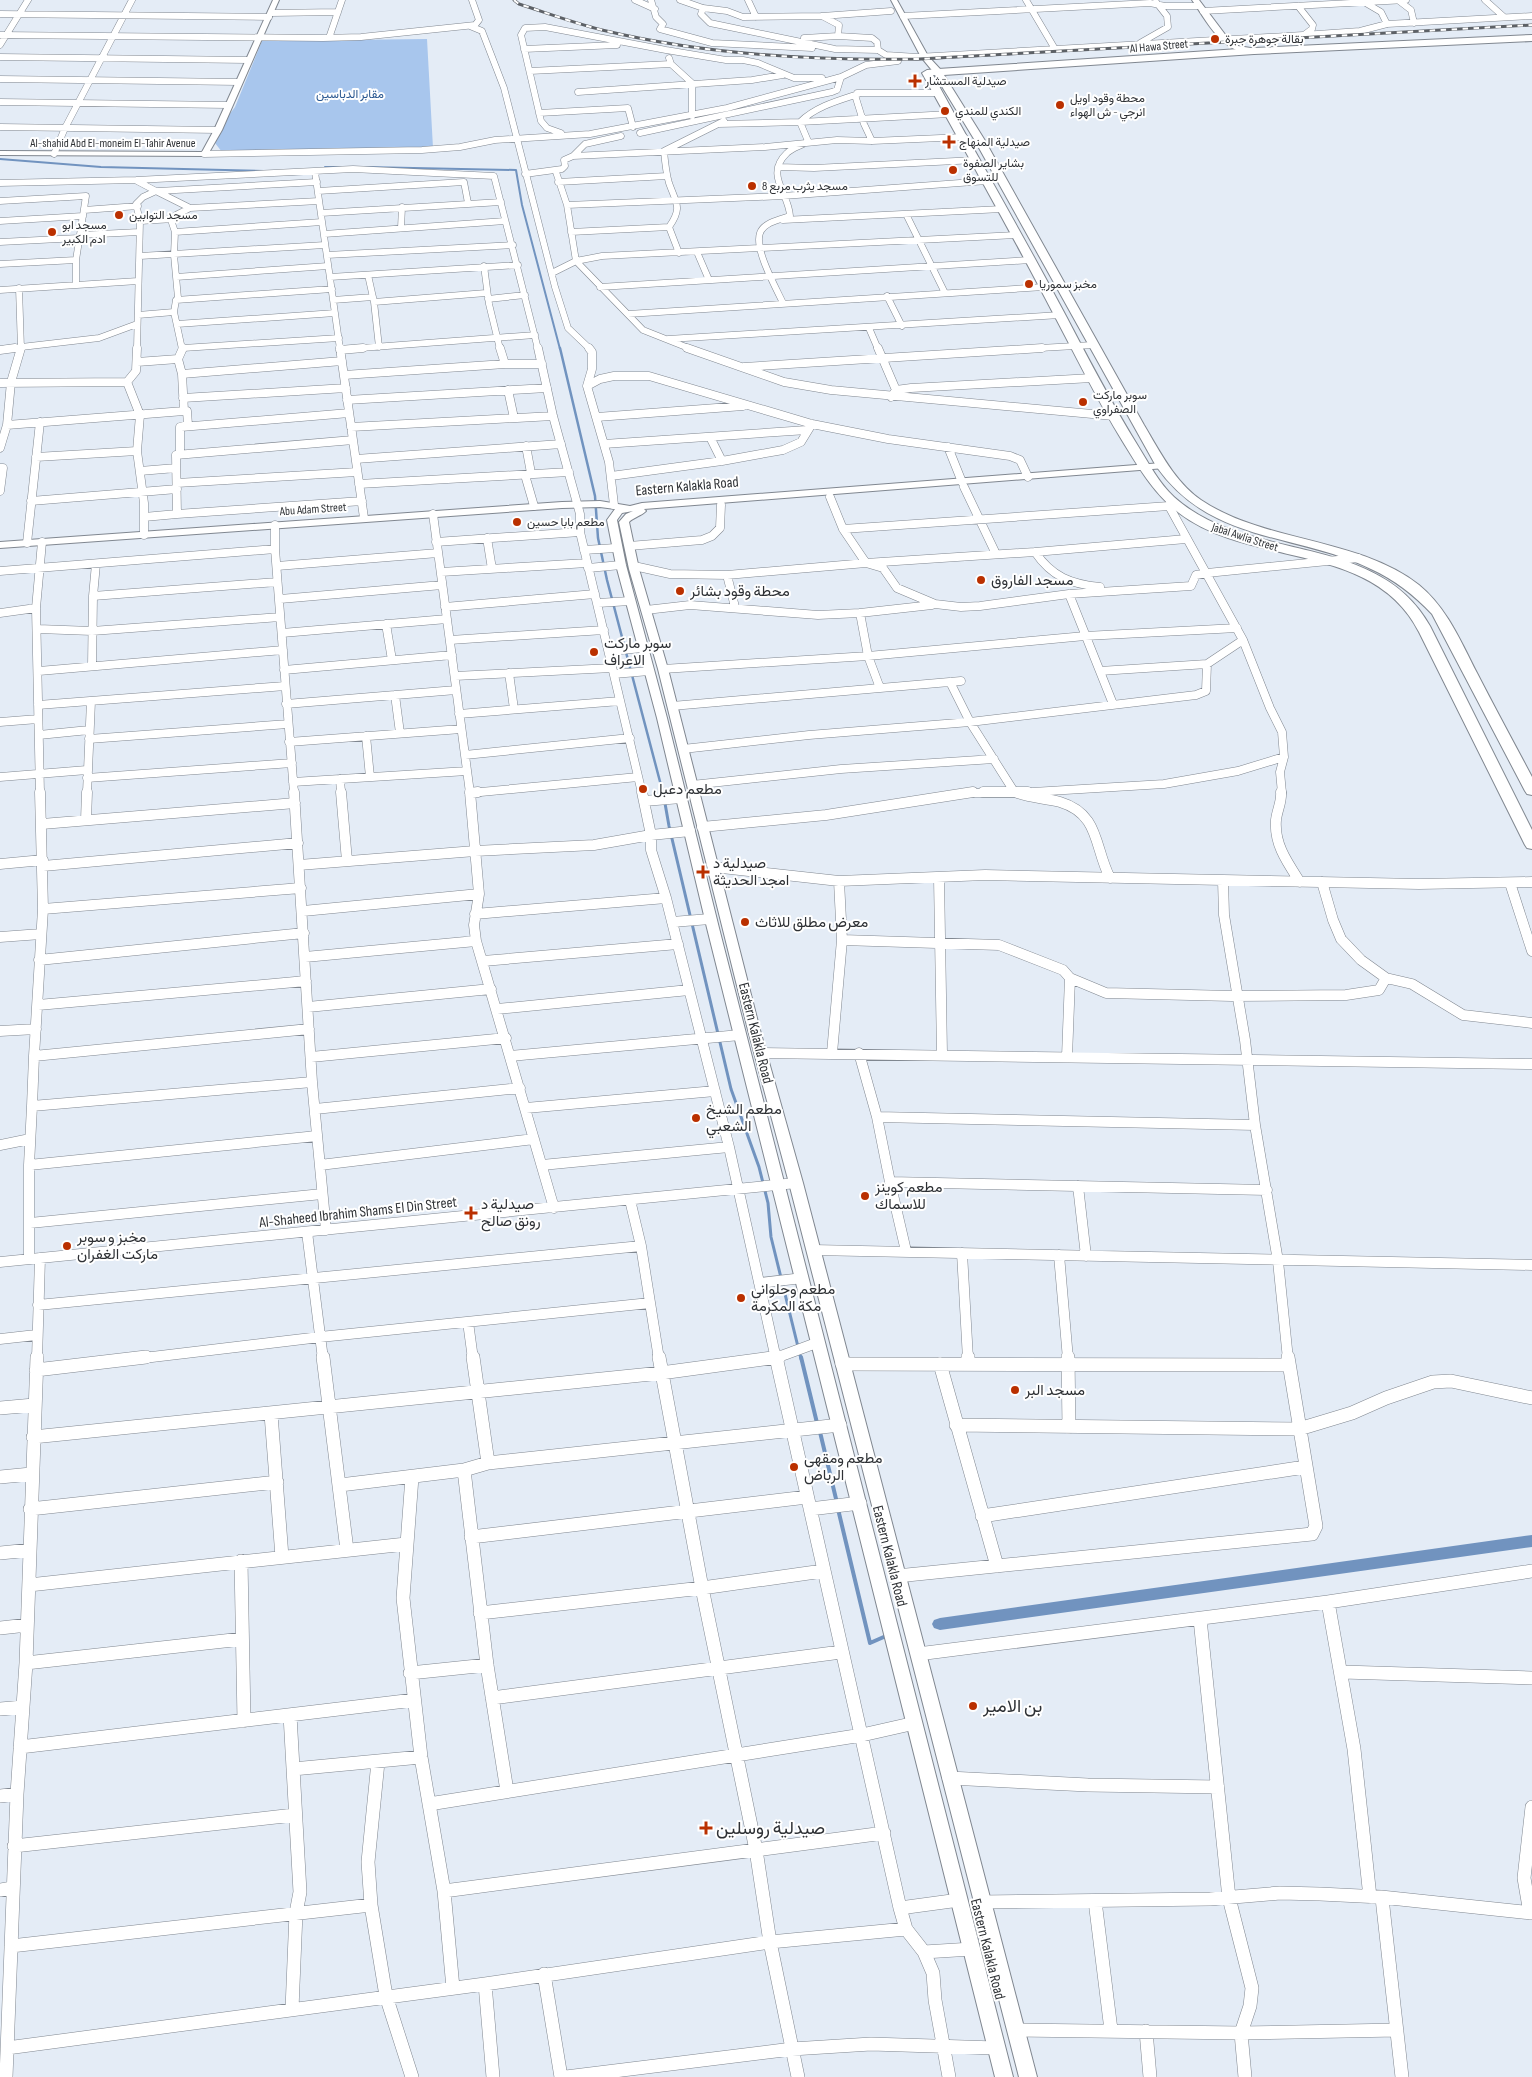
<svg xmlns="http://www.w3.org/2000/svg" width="1532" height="2077" font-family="'Sofia Sans Condensed',Vazirmatn,sans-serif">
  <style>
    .green { fill: #a8c6ed }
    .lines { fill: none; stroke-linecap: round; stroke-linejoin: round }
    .stream-far3 { stroke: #7193bf; stroke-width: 2 }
    .stream-far2 { stroke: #7193bf; stroke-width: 2.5 }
    .stream-far1 { stroke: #7193bf; stroke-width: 3 }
    .stream { stroke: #7193bf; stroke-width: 4 }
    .canal { fill: #7193bf; fill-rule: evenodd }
    .minor-far3-casing { stroke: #808790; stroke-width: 7 }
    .minor-far2-casing { stroke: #808790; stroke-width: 9 }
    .minor-far1-casing { stroke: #808790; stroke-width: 11 }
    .minor-casing { stroke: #808790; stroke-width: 14 }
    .tertiary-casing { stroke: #808790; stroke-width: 2 }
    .trunk-casing { stroke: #808790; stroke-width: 2 }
    .minor-far3 { stroke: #fff; stroke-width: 6 }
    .minor-far2 { stroke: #fff; stroke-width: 8 }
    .minor-far1 { stroke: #fff; stroke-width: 10 }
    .minor { stroke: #fff; stroke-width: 13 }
    .tertiary { fill: #fff; fill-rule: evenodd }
    .trunk { fill: #fff; fill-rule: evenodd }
    .rail-casing { stroke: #5d6166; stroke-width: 3 }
    .rail { stroke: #fff; stroke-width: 2; stroke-dasharray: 5.5; stroke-linecap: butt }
    .poi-dot { fill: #ba3000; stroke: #fff; stroke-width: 2 }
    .labels { text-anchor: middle; stroke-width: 4; stroke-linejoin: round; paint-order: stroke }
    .far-poi-label { font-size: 12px; fill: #2e3135; stroke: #fff; text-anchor: start }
    .far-street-label { font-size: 12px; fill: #2e3135; stroke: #fff }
    .far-park-label { font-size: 12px; fill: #295790; stroke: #fff }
    .street-label { font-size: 15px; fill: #2e3135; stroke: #fff }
    .poi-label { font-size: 15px; fill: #2e3135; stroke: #fff; text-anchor: start }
    .near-poi-label { font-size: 18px; fill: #2e3135; stroke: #fff; text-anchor: start }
  </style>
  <rect width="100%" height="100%" fill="#e4ecf6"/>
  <path class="green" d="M427 39 433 148 222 152 215 143 229 115 235 107 262 41Z"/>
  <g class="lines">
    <path class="stream-far3" d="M0 159 101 167 264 171
      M325 167H341
      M365 167 516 170 522 205 560 349"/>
    <path class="stream-far2" d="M560 348 595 496 598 538 607 580 663 793"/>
    <path class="stream-far1" d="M663 792 669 826 731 1089 759 1167 768 1203 771 1237 801 1359"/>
    <path class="stream" d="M801 1357 817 1423
      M820 1432 837 1503
      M838 1509 870 1643 886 1636"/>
    <path class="canal" d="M1532 1535V1547L940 1630 934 1628 932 1624 934 1620 940 1618Z"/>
    <g class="minor-far3-casing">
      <path id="minor-far3" d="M635 0 655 9
        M651 0 656 17 663 24 660 29 712 43 812 48
        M680 0 703 8 727 11 743 17 822 16 891 11
        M748 0 756 17
        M1026 0 1055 49
        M1398 0 1411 10 1414 23
        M1485 0 1504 17
        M1364 2 1381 12 1387 24
        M1298 6 1313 25 1312 29 1304 35
        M703 8 701 14 710 23 835 49 878 50 886 55 917 57 1303 35 1360 31 1387 24 1532 16
        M1203 11 1406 0
        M271 13 338 12
        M0 14 269 17
        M822 16 839 25 838 36 872 38 877 42 878 50
        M903 16 1150 3 1165 6H1199
        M470 26 482 31 504 88 555 287 568 328 590 349
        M0 35 323 38 361 37 475 25 479 20 472 0
        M329 38 342 0
        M804 38 838 36
        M1140 43 1168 27 1167 16 1156 2
        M0 45 28 0
        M524 49 617 45
        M0 57 248 60
        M669 58 671 64 692 83V116
        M530 71 671 64
        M0 79 239 82
        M578 92 752 80 783 75
        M857 93H938
        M855 95 864 124 872 141
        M0 102 228 105
        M539 113 628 108 633 127
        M718 124 800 122 950 114
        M0 127 218 130
        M561 133 547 128 541 121 521 35 525 28 545 27 666 50 726 60H743L758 63 794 78H822
        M640 133 832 92 837 90 841 77
        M54 154 65 128 132 0
        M204 154 422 150 460 147 495 140 590 134 727 108 841 77 866 65 898 61
        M573 156 765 147 837 140 872 141 964 137
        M778 167 814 168 976 160
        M315 172 340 349
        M556 172 567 205 576 261 643 330 691 349
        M525 174 562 169 565 166 564 160 573 156 585 144 621 136
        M137 181 156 191 143 197 136 204 140 221 137 349
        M558 182 667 176
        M0 183 136 180 353 169 494 176 538 349
        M156 191 190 208 319 201
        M158 191 317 182
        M318 191 464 182 468 203
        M0 201 86 196 76 260V285
        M567 205 783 196 987 181
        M190 208 176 215 172 223 175 232 174 255 178 298 176 300 332 289
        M84 210 138 206
        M321 213 501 202
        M906 214 945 293
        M783 220 1002 209
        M0 221 83 216
        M140 221 174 219
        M401 228 402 207
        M175 232 322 222
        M571 232 669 227
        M324 234 505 221
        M80 235 139 232
        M0 242 79 238
        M697 252 709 280
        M679 253 669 227C683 207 676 203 669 183 666 173 665 162 664 151L724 121
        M327 255 513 245
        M140 256 325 245
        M0 264 76 260
        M484 266 489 304 500 349
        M552 273 576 261 602 256 1016 235
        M368 275 374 302 379 347
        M176 277 328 266
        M330 277 518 265
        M600 287 1030 260
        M19 288 21 349
        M0 290 138 281
        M887 296 902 326
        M488 299 525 295
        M176 300 174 312 182 349
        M333 300 373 297
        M374 302 486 293
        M783 303C776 288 754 249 760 233 764 222 781 219 790 216 789 193 764 175 787 153 793 147 802 146 808 141L800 122C816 106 840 100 861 93
        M628 314 1044 287
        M138 315 174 312
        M177 324 335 313
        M869 328 878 349
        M668 339 1060 315
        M183 348 339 338
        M4 349 99 338 137 324
        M347 349 535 335
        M1022 349 1093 345"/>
    </g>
    <g class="minor-far2-casing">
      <path id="minor-far2" d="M137 348 136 371 127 382 140 415 137 451 144 503V535
        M340 348 364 518
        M500 348 505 364
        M538 348 553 416 580 514V532L642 793
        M589 348 592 352V369L587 386 609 462 614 505
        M687 348 784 382 831 390 1114 416
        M878 348 896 390
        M0 350 15 348
        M340 350 363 348
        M137 362 178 359
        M744 367 1042 348
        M182 374 342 361
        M344 375 505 364H542
        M0 383 127 382
        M587 386 600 379 614 376H649L812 424 888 439 1010 456 1020 460 1028 477
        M508 390 514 418
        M891 397 896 390 911 388 1092 378
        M183 398 346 388
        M347 400 547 388
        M597 417 743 406
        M7 425 184 411
        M181 427 349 413
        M351 427 553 416
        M710 437 722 461
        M604 444 807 430
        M526 446 531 473 525 475 534 506
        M948 447 962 482
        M0 448 7 425 11 382 21 348
        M176 455 353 440
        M36 457 137 451
        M356 459 561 444
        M0 468H3L0 491
        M140 471 176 468
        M611 476 722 461 783 450 801 442 812 424
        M177 483 357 472
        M359 484 569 472
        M964 487 996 554
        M830 497 843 529 866 563 883 568 897 588 935 604 961 607 980 606 1069 594 1191 586 1196 575 1207 573 1358 558
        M31 501 177 489
        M1171 501 1169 506 1243 640 1270 708 1282 732 1284 757 1280 772 1282 793
        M177 514 362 501
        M433 514 470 793
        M144 517 177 514 176 455 180 453V427L188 425 187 411H184L182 374 178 359 183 348
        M275 525V549L294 793
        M843 529 1169 506
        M487 538 492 569
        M436 542 580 532
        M27 543 40 422
        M629 546 702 540 712 536 720 528 721 505
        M584 550 616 548
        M1035 552 1186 539
        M277 566 438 553
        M634 566 670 574 727 575 866 563 1035 552C1052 577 1071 584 1100 587
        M588 568 621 565
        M0 571 275 549
        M441 572 587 563
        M727 575 735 607
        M1069 594 1113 704
        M93 596 277 582
        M280 599 442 585
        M598 603 630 601
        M445 607 595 594
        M646 610 690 605 818 615 860 613 932 605
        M0 613 36 608
        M860 613 868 656 880 688
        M386 624 392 660
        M38 629 92 631 280 617
        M282 633 447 619
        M450 640 604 630
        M609 651 643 648
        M92 666 93 596 96 564
        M663 669 868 656 1085 636 1237 628
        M284 670 452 655
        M39 671 283 650
        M1100 671 1207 664 1243 640
        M509 673 514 709
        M614 674 649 671
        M455 676 612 668
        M950 682 970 722 1015 793H1017
        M395 695 400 733
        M286 704 456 690
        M38 705 285 686
        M672 706 961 681
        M459 714 620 701
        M0 722 38 719
        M39 735 89 730
        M366 736 370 777
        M89 739 288 724
        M289 742 461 729
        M683 749 809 735 970 722 1196 695 1206 691 1207 664
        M465 755 630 738
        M0 777 87 770
        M87 778 292 763
        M340 779 341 793
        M293 782 467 771
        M692 785 841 769 994 759
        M40 793 36 608 42 542
        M87 793 91 701
        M470 793 638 777
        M965 793H1015L1164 784 1238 771 1284 757"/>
    </g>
    <g class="minor-far1-casing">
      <path id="minor-far1" d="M294 792 312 1082 326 1230
        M341 792 347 861
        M470 792 479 894 474 925 476 941 554 1208
        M642 792 651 835V850L666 898 729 1147 776 1359
        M983 792H1028
        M1015 792C1028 798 1045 798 1060 802 1100 814 1094 847 1110 878
        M1281 792C1282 802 1277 810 1276 820 1274 844 1287 862 1300 882
        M470 793 478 792
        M644 801 681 798
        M86 820 87 792
        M42 824 295 803
        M702 827 826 815 973 792
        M0 864 43 860
        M299 865 475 851 594 845 651 835 690 831
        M43 866 298 843
        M713 867 839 881 985 875 1419 884 1532 882
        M939 878 942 1054
        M1223 880 1224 915 1245 1040 1255 1125 1278 1261 1288 1359
        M1322 882 1333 920 1341 939 1361 960 1386 978 1412 984 1463 1015 1532 1023
        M1510 883 1532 951
        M43 909 301 888
        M303 911 479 894
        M475 914 666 898
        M672 922 710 919
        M0 937 41 934
        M842 940 999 945 1063 970 1070 978 1067 1057
        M305 957 476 941
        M39 960 304 933
        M483 961 678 944
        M1070 978 1106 993 1232 996 1346 995 1379 990 1386 978
        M38 1005 306 981
        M308 1007 491 989
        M497 1009 689 990
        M309 1029 34 1056 32 1106 312 1082
        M0 1031 36 1029
        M761 1053 1532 1064
        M832 1053 842 940 839 881
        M859 1053 877 1117 890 1182 1267 1190
        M34 1056 43 909 40 792
        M510 1056 740 1035
        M311 1057 506 1038
        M526 1108 715 1091
        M315 1109 520 1088
        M877 1117 1255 1125
        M0 1145 30 1139
        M29 1165 32 1106
        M320 1165 534 1139
        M542 1165 729 1147
        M890 1182 906 1251
        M1078 1186 1086 1256
        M630 1200 641 1246 659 1359
        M30 1223 322 1194
        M307 1232 323 1359
        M813 1250 1532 1265
        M962 1253 968 1359
        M1059 1255 1068 1359
        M29 1259V1165L317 1136
        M0 1262 796 1183
        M759 1283 803 1278
        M38 1305 641 1246
        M468 1322 473 1359
        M0 1339 36 1335
        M37 1359 40 1258
        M135 1359 320 1337 650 1303
        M773 1359 819 1342"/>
    </g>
    <g class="minor-casing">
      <path id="minor" d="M323 1357 347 1550
        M473 1357 488 1463
        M659 1357 702 1588 756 1850 770 1942 798 2077
        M776 1357 900 1908 906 1929 924 1952 933 1973 935 2000 949 2077
        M968 1357V1364
        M1068 1357 1069 1427
        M842 1364 1289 1365
        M940 1364 997 1566
        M36 1370 146 1357
        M0 1408 34 1405
        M271 1414 282 1557
        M956 1425 1299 1429 1352 1413 1386 1398 1433 1382 1451 1381 1532 1398
        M33 1437 661 1373 779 1357
        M464 1470 487 1665 507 1791
        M0 1477 31 1474
        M412 1477 403 1598 421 1757 444 1891 453 1988
        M340 1485 464 1470 488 1463 840 1425
        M30 1509 277 1482
        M810 1509 860 1503
        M982 1516 1305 1467
        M471 1537 807 1497
        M0 1553 30 1550
        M241 1561 244 1721
        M897 1576 1312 1534 1316 1526 1288 1357
        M29 1585 406 1544
        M1328 1602 1354 1749 1370 1897
        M480 1613 702 1588 823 1571
        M1200 1619 1229 1898 1252 1988 1250 2006 1241 2033 1245 2077
        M0 1628 27 1625
        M918 1654 1328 1602 1532 1571
        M26 1663 242 1639
        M1343 1672 1532 1678
        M410 1673 487 1665
        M492 1698 841 1652
        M0 1709 23 1707
        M290 1715 300 1892 296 1913 292 2009
        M20 1747 414 1700
        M378 1762 368 1862 371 1905 386 1996 412 2077
        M293 1769 421 1757
        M949 1778 1088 1785 1218 1787
        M0 1796 17 1794
        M429 1804 862 1735 915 1723
        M14 1846 294 1815
        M0 1890 12 1888
        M444 1891 884 1833
        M1382 1898 1402 2077
        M1095 1901 1111 2030
        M982 1902 1210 1899 1280 1893 1320 1894 1381 1897 1532 1913
        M900 1908 959 1900
        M1530 1913 1524 1878 1532 1807
        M11 1946 371 1905
        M924 1952 972 1949
        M544 1974 561 2077
        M485 1984 493 2077
        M1015 2030 1241 2033 1397 2030
        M1146 2031 1150 2077
        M7 2048 485 1984 770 1942 906 1929
        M6 2077 17 1794 26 1663 37 1357
        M566 2077 792 2049 871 2044 996 2048"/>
    </g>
    <g class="tertiary-casing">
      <path id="tertiary" d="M273 0H279L222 130 207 156 0 155V151L202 152 214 130Z
        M891 0H897L928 56 941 70V74H935L921 57Z
        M1192 0H1199L1230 41 1238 46 1257 49V53C1223 56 1208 23 1192 0Z
        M1162 463 1165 464V468L644 509 646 511C641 516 634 517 629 522L639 569 668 669 760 1030 803 1183 1037 2077H1019L789 1183 748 1030 658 669 629 569 619 522 626 514 633 511 622 513 617 520 626 565 667 718 719 928 1013 2077H995L707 928 657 718 616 565 607 520 615 509 600 507 562 508 0 548V542L562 502 600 501 630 506 642 503Z"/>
    </g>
    <g class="trunk-casing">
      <path id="trunk" d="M1532 35V41L1254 54 944 75 984 139 1144 425C1160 452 1175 482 1201 500 1265 543 1357 537 1419 585 1447 608 1461 642 1477 673 1495 708 1514 743 1532 777V795L1527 794 1525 791 1432 614C1414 595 1395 580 1371 569 1294 532 1211 544 1156 466L974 139 935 75H933C977 156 1023 235 1066 316 1089 360 1112 404 1138 446 1149 464 1159 483 1174 497 1248 564 1377 531 1430 626L1532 830V849L1527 848 1525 845 1419 632C1373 541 1251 568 1179 513 1154 494 1139 468 1123 442 1097 400 1076 356 1053 313 1011 232 966 153 922 73L927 70 938 69 1254 48Z"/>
    </g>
    <use href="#minor-far3" class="minor-far3"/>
    <use href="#minor-far2" class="minor-far2"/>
    <use href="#minor-far1" class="minor-far1"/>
    <use href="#minor" class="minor"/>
    <use href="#tertiary" class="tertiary"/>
    <use href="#trunk" class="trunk"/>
    <g class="rail-casing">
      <path id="rail" d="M514 0 519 4C547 13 574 23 602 30 706 55 813 61 919 59L1532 25"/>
    </g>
    <use href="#rail" class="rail"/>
  </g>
  <g class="poi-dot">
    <circle cx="1215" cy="39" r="5"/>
    <path d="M912.5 73.5h5v5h5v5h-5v5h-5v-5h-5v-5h5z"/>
    <circle cx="1060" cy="105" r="5"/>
    <circle cx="945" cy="111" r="5"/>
    <path d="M946.5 134.5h5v5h5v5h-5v5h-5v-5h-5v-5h5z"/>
    <circle cx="953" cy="170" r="5"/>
    <circle cx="752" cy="186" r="5"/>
    <circle cx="119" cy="215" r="5"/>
    <circle cx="52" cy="232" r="5"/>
    <circle cx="1029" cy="284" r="5"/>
    <circle cx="1083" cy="402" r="5"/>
    <circle cx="517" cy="522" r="5"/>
    <circle cx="981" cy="580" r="5"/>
    <circle cx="680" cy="591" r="5"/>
    <circle cx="594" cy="652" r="5"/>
    <circle cx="643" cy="789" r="5"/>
    <path d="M700.5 864.5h5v5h5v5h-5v5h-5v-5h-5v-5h5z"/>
    <circle cx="745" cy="922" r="5"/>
    <circle cx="696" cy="1118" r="5"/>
    <circle cx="865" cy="1196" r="5"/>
    <path d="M468.5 1205.5h5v5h5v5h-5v5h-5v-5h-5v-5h5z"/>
    <circle cx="67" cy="1246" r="5"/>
    <circle cx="741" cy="1298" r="5"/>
    <circle cx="1015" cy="1390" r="5"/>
    <circle cx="794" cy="1467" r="5"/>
    <circle cx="973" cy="1706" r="5"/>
    <path d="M703.5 1820.5h5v5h5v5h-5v5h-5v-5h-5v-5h5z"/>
  </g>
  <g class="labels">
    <g class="far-poi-label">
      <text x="1225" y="43">بقالة جوهرة جبرة</text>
      <text x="925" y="85">صيدلية المستشار</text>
      <text x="1070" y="102">محطة وقود اويل<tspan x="1070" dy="14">انرجي - ش الهواء</tspan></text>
      <text x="955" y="115">الكندي للمندي</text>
      <text x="959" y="146">صيدلية المنهاج</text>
      <text x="963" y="167">بشاير الصفوة<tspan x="963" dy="14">للتسوق</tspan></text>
      <text x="762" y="190">مسجد يثرب مربع 8</text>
      <text x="129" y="219">مسجد التوابين</text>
      <text x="62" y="229">مسجد ابو<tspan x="62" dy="14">ادم الكبير</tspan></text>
      <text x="1039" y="288">مخبز سموريا</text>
      <text x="1093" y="399">سوبر ماركت<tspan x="1093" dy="14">الصفراوي</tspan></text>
      <text x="527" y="526">مطعم بابا حسين</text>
    </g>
    <g class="far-street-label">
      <text transform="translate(1159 46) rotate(-5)" y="4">Al Hawa Street</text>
      <text x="113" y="147">Al-shahid Abd El-moneim El-Tahir Avenue</text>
      <text transform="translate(313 509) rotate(-4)" y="4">Abu Adam Street</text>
      <text transform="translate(1245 537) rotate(18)" y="4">Jabal Awlia Street</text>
    </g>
    <g class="far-park-label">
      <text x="350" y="98">مقابر الدباسين</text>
    </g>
    <g class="street-label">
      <text transform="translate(687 486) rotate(-5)" y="5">Eastern Kalakla Road</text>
      <text transform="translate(756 1033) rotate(76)" y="5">Eastern Kalakla Road</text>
      <text transform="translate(358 1212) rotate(-6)" y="5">Al-Shaheed Ibrahim Shams El Din Street</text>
      <text transform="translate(890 1556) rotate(76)" y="5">Eastern Kalakla Road</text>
      <text transform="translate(988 1949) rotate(76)" y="5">Eastern Kalakla Road</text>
    </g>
    <g class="poi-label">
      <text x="991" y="585">مسجد الفاروق</text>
      <text x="690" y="596">محطة وقود بشائر</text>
      <text x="604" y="648">سوبر ماركت<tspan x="604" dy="17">الاعراف</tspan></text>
      <text x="653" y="794">مطعم دعبل</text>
      <text x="713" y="868">صيدلية د<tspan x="713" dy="17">امجد الحديثة</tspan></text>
      <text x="755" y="927">معرض مطلق للاثاث</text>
      <text x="706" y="1114">مطعم الشيخ<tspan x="706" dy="17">الشعبي</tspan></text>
      <text x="875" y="1192">مطعم كوينز<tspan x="875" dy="17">للاسماك</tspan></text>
      <text x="481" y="1209">صيدلية د<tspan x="481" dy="17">رونق صالح</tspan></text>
      <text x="77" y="1242">مخبز و سوبر<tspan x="77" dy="17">ماركت الغفران</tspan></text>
      <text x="751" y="1294">مطعم وحلواني<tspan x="751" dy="17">مكة المكرمة</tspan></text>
      <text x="1025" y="1395">مسجد البر</text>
      <text x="804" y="1463">مطعم ومقهى<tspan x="804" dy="17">الرباض</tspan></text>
    </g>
    <g class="near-poi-label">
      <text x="983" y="1712">بن الامير</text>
      <text x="716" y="1834">صيدلية روسلين</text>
    </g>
  </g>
</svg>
